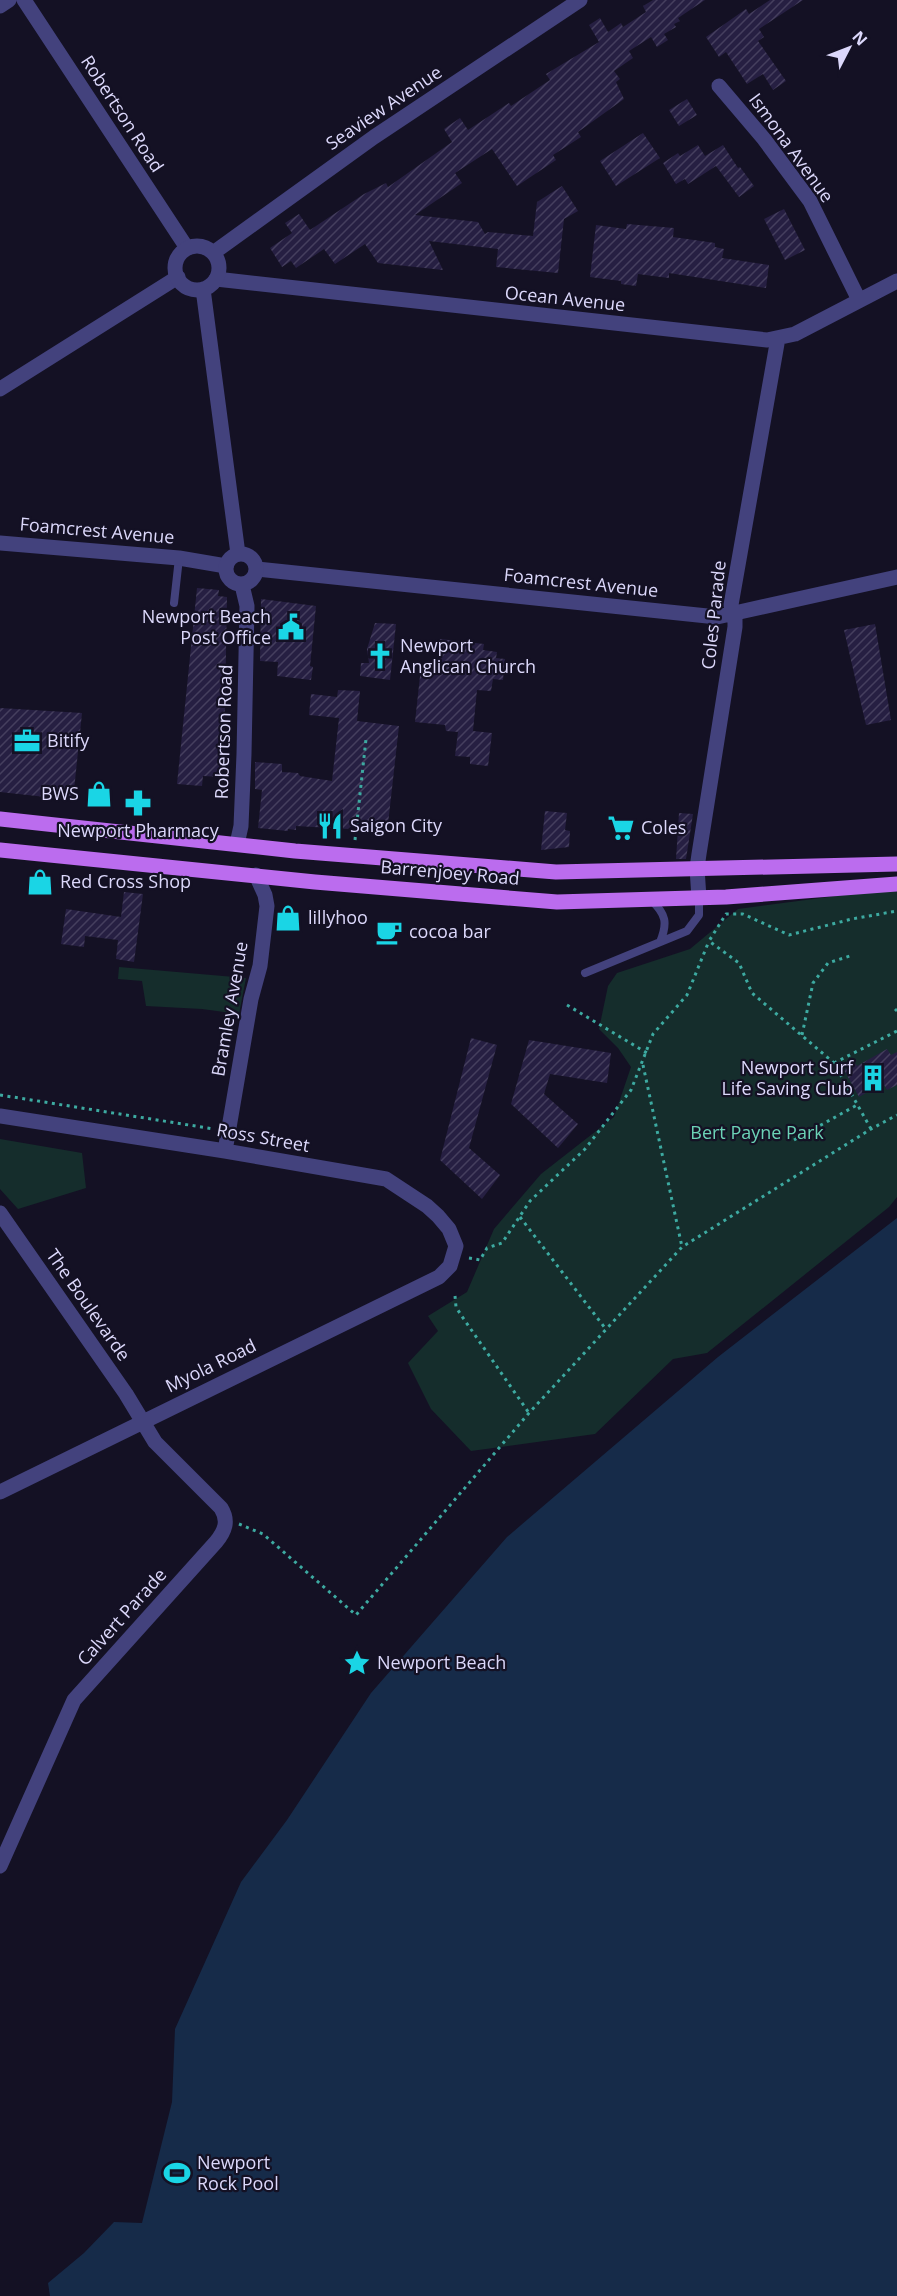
<svg xmlns="http://www.w3.org/2000/svg" width="897" height="2296" font-family="'Open Sans',sans-serif">
  <style>
    .green { fill: #152d2c }
    .water { fill: #162b49 }
    .building { fill: url(#building-hatch) }
    .lines { fill: none; stroke-linecap: round; stroke-linejoin: round }
    .path { stroke: #3daaa1; stroke-width: 3; stroke-dasharray: 3 4.5; stroke-linecap: butt }
    .service { stroke: #43427d; stroke-width: 8 }
    .minor { stroke: #43427d; stroke-width: 15 }
    .tertiary { stroke: #43427d; stroke-width: 15 }
    .primary { stroke: #bb6cee; stroke-width: 15 }
    .labels { text-anchor: middle; stroke-width: 4.5; stroke-linejoin: round; paint-order: stroke }
    .street-label { font-size: 18px; fill: #dcd8fb; stroke: #141124 }
    .poi-label { font-size: 18px; fill: #dcd8fb; stroke: #141124; text-anchor: start }
    .park-label { font-size: 18px; fill: #6cd3b7; stroke: #141124 }
  </style>
  <defs>
    <pattern id="building-hatch" width="6" height="6" patternUnits="userSpaceOnUse" patternTransform="scale(1.5)"><rect width="6" height="6" fill="#261f42"/><path d="M-1 1l2-2M0 6l6-6M5 7l2-2" fill="none" stroke="#453f5e"/></pattern>
  </defs>
  <rect width="100%" height="100%" fill="#141124"/>
  <path class="green" d="M897 888V1197L889 1207 707 1353 673 1359 595 1434 471 1451 431 1409 408 1363 438 1331 428 1316 467 1292 494 1229 541 1174 614 1117 631 1067 618 1048 599 1029 608 986 617 973 690 949 738 909Z
    M119 967 246 978 239 1014 202 1009 146 1006 142 981 118 979Z
    M0 1139 82 1153 86 1188 18 1209 0 1189Z"/>
  <path class="water" d="M897 1218V2296H50L48 2283 84 2253 114 2222 142 2223 172 2102 175 2029 241 1882 287 1820 371 1693 507 1537 718 1357Z"/>
  <path class="building" d="M653 0H705L678 18 680 21 674 24 676 27 664 34 668 40 657 47 651 37 629 51 633 58 614 71 620 79 616 82 624 99 578 132 581 137 553 155 556 160 517 186 492 149 455 173 462 183 415 215 478 222 485 234 488 232 533 236 537 202 562 186 578 211 564 219 558 273 496 267 498 249 429 241 443 270 378 263 365 244 335 264 324 249 296 268 291 261 282 267 270 248 292 233 285 223 299 214 310 230 364 194 386 183 388 187 452 142 444 129 460 118 468 130 509 103 511 106 550 80 546 74 599 42 589 25 600 18 608 32 621 23 623 27 646 12 643 6Z
    M770 0H803L759 29 764 37 758 41 786 81 773 90 763 74 747 84 726 52 719 57 706 37 746 9 749 14Z
    M687 99 697 115 679 126 669 110Z
    M643 133 660 158 616 186 600 161Z
    M698 145 705 156 723 145 738 168 740 167 754 186 739 197 716 166 688 184 685 179 676 184 663 163 678 153 680 156Z
    M784 209 805 250 785 260 764 219Z
    M627 224 674 228 673 237 715 243V247L724 249 722 258 769 265 766 288 669 273V278L638 274 636 286 621 284V281L590 277 596 225 626 229Z
    M197 588 219 590 218 596 227 597 225 708 221 777 203 776 202 786 177 784Z
    M261 599 316 606 310 666 313 667 311 680 277 676 278 662 260 661Z
    M375 623 396 624 390 680 360 676 361 663H369L367 649Z
    M875 624 891 720 866 725 844 630Z
    M440 639 484 644 483 650 497 652 496 658 505 659 503 680 493 679 491 691 477 690 473 731 492 733 488 766 470 764V757L455 756 458 732 446 731 445 725 415 722 421 667 436 669Z
    M338 690 360 691 357 721 399 726 387 833 366 830 358 820 348 829 296 826V830L288 829V831L258 828 262 790 255 789V762L282 764V772L298 773 300 776 332 781 339 718 309 715 311 694 337 697Z
    M0 708 82 713 73 800 0 792Z
    M545 811 567 813 565 830 570 831 569 847 541 850Z
    M679 813 693 814 686 859H676Z
    M124 892 143 894 134 962 116 959 118 940 85 936 84 947 61 944 66 909 121 917Z
    M471 1038 497 1045 469 1148 500 1175 482 1199 440 1160Z
    M529 1040 611 1053 607 1083 550 1074 544 1094 578 1124 558 1148 511 1104Z
    M887 1049 891 1055 897 1052V1085L887 1090 883 1083 859 1097 844 1070 856 1064 857 1066Z"/>
  <g class="lines">
    <path class="path" d="M355 840 366 739
      M567 1005 647 1053
      M895 1009 897 1011
      M802 1035 813 983 828 963 853 955
      M834 1063 897 1031
      M643 1065 682 1247
      M0 1095 214 1129
      M871 1129 834 1063 752 993 739 963 709 941 726 914H743L789 935 852 919 897 911
      M794 1140 857 1105
      M520 1217 605 1328
      M469 1258 480 1260 487 1248 502 1243 530 1201 585 1149 631 1090 653 1034 687 995 709 941
      M455 1296 456 1307 461 1315 529 1413
      M239 1524 263 1534 356 1615 529 1413 682 1247 871 1129 897 1115"/>
    <path class="service" d="M174 603 179 558
      M651 900C666 914 668 923 660 942
      M585 973 687 931 699 915V898"/>
    <path class="minor" d="M24 0 187 248
      M0 6 9 0
      M719 86 764 139 810 201 859 300
      M216 279 767 340 795 334 897 281
      M0 389 178 277
      M0 543 179 558 226 566
      M257 569 717 617 897 577
      M699 898 697 868 699 854 735 627V615L731 605 778 338
      M0 1116 225 1151 386 1179 427 1206 438 1216 449 1229 456 1246 450 1266 439 1277 0 1492
      M225 1151 251 999 260 966 267 906 265 895 256 875
      M0 1213 126 1394 155 1442 221 1508C229 1521 225 1531 216 1542L74 1700 0 1866"/>
    <path class="tertiary" d="M175 268a22 22 0 1 1 44 0a22 22 0 1 1-44 0Z
      M213 253 374 137 580 0
      M203 289 238 554
      M226 569a15 15 0 1 1 30 0a15 15 0 1 1-30 0Z
      M237 844 241 826 244 754 247 606 242 585"/>
    <path class="primary" d="M0 819 295 851 556 872 897 864
      M0 850 315 882 557 902 726 897 897 884"/>
  </g>
  <defs>
    <g id="civic-bare" transform="scale(2.07)"><path d="M-.6-6.5H3V-4.5H.6V-3L4-1V1h2V6H-6V1h2V-1L-.6-3ZM-1.2 2.5V6h2.4V2.5Z" fill="#1ad5e5" stroke="#141124" stroke-width="2.5" paint-order="stroke"/></g>
    <g id="church-bare" transform="scale(2.07)"><path d="M-1.2-6h2.4v3.5h3.3v2.4h-3.3V6h-2.4V-.1h-3.3v-2.4h3.3Z" fill="#1ad5e5" stroke="#141124" stroke-width="2.5" paint-order="stroke"/></g>
    <g id="office-bare" transform="scale(2.07)"><path d="M-6-3h4V-5.5h4V-3h4V5H-6ZM-1-4.5V-3h2v-1.5ZM-6 0V1H6V0Z" fill="#1ad5e5" stroke="#141124" stroke-width="2.5" paint-order="stroke"/></g>
    <g id="shop-bare" transform="scale(2.07)"><path d="M-5-2.5h2.3a2.7 3.5 0 0 1 5.4 0H5L5.5 6h-11ZM-1.5-2.5h3a1.5 2.3 0 0 0-3 0Z" fill="#1ad5e5" stroke="#141124" stroke-width="2.5" paint-order="stroke"/></g>
    <g id="pharmacy-bare" transform="scale(2.07)"><path d="M-2-6h4v4h4v4h-4v4h-4v-4h-4v-4h4Z" fill="#1ad5e5" stroke="#141124" stroke-width="2.5" paint-order="stroke"/></g>
    <g id="restaurant-bare" transform="scale(2.07)"><path d="M-5-6h1v4h1v-4h1v4h1v-4h1v5L-1.5 .5V6h-2V.5L-5-1ZM5-6V6H3V1.5H1.5Q1.5-4 5-6Z" fill="#1ad5e5" stroke="#141124" stroke-width="2.5" paint-order="stroke"/></g>
    <g id="supermarket-bare" transform="scale(2.07)"><path d="M-6-5.5h2.5l.6 2H6L4.5 2H-2.5L-4.4-4H-6ZM-1.5 3.2a1.3 1.3 0 1 0 .1 0ZM3 3.2a1.3 1.3 0 1 0 .1 0Z" fill="#1ad5e5" stroke="#141124" stroke-width="2.5" paint-order="stroke"/></g>
    <g id="cafe-bare" transform="scale(2.07)"><path d="M-5.5-4.5H6V0H3Q3 3.5 0 3.5H-2.5Q-5.5 3.5-5.5 0ZM3-3.2v2h1.7v-2ZM-6 4.5H4V6H-6Z" fill="#1ad5e5" stroke="#141124" stroke-width="2.5" paint-order="stroke"/></g>
    <g id="building-bare" transform="scale(2.07)"><path d="M-4-6H4V6H1V3H-1V6H-4ZM-2.5-4.3h1.7v1.8h-1.7ZM.8-4.3h1.7v1.8H.8ZM-2.5-1h1.7V.8h-1.7ZM.8-1h1.7V.8H.8Z" fill="#1ad5e5" stroke="#141124" stroke-width="2.5" paint-order="stroke"/></g>
    <g id="sight-bare" transform="scale(2.07)"><path d="M0-6L1.8-2.2L6-1.7L2.9 1.2L3.7 5.4L0 3.3L-3.7 5.4L-2.9 1.2L-6-1.7L-1.8-2.2Z" fill="#1ad5e5" stroke="#141124" stroke-width="2.5" paint-order="stroke"/></g>
    <g id="stadium-bare" transform="scale(2.07)"><path d="M0-5a6.5 5 0 1 0 0 10a6.5 5 0 1 0 0-10ZM-3.5-1.8h7v3.6h-7Z" fill="#1ad5e5" stroke="#141124" stroke-width="2.5" paint-order="stroke"/></g>
  </defs>
  <g fill-rule="evenodd">
    <use href="#civic-bare" x="291" y="627"/>
    <use href="#church-bare" x="380" y="656"/>
    <use href="#office-bare" x="27" y="741"/>
    <use href="#shop-bare" x="99" y="794"/>
    <use href="#pharmacy-bare" x="138" y="803"/>
    <use href="#restaurant-bare" x="330" y="826"/>
    <use href="#supermarket-bare" x="621" y="828"/>
    <use href="#shop-bare" x="40" y="882"/>
    <use href="#shop-bare" x="288" y="918"/>
    <use href="#cafe-bare" x="389" y="932"/>
    <use href="#building-bare" x="873" y="1078"/>
    <use href="#sight-bare" x="357" y="1663"/>
    <use href="#stadium-bare" x="177" y="2173"/>
  </g>
  <g class="labels">
    <g class="street-label">
      <text transform="translate(384 108) rotate(-34)" y="6">Seaview Avenue</text>
      <text transform="translate(122 114) rotate(57)" y="6">Robertson Road</text>
      <text transform="translate(791 148) rotate(54)" y="6">Ismona Avenue</text>
      <text transform="translate(565 299) rotate(6)" y="6">Ocean Avenue</text>
      <text transform="translate(97 531) rotate(5)" y="6">Foamcrest Avenue</text>
      <text transform="translate(581 583) rotate(6)" y="6">Foamcrest Avenue</text>
      <text transform="translate(714 615) rotate(-84)" y="6">Coles Parade</text>
      <text transform="translate(224 732) rotate(-88)" y="6">Robertson Road</text>
      <text transform="translate(450 873) rotate(5)" y="6">Barrenjoey Road</text>
      <text transform="translate(230 1009) rotate(-80)" y="6">Bramley Avenue</text>
      <text transform="translate(263 1138) rotate(10)" y="6">Ross Street</text>
      <text transform="translate(88 1305) rotate(55)" y="6">The Boulevarde</text>
      <text transform="translate(211 1366) rotate(-26)" y="6">Myola Road</text>
      <text transform="translate(122 1617) rotate(-48)" y="6">Calvert Parade</text>
    </g>
    <g class="poi-label">
      <text x="271" y="623" text-anchor="end">Newport Beach<tspan x="271" dy="21">Post Office</tspan></text>
      <text x="400" y="652">Newport<tspan x="400" dy="21">Anglican Church</tspan></text>
      <text x="47" y="747">Bitify</text>
      <text x="79" y="800" text-anchor="end">BWS</text>
      <text x="350" y="832">Saigon City</text>
      <text x="641" y="834">Coles</text>
      <text x="138" y="837" text-anchor="middle">Newport Pharmacy</text>
      <text x="60" y="888">Red Cross Shop</text>
      <text x="308" y="924">lillyhoo</text>
      <text x="409" y="938">cocoa bar</text>
      <text x="853" y="1074" text-anchor="end">Newport Surf<tspan x="853" dy="21">Life Saving Club</tspan></text>
      <text x="377" y="1669">Newport Beach</text>
      <text x="197" y="2169">Newport<tspan x="197" dy="21">Rock Pool</tspan></text>
    </g>
    <g class="park-label">
      <text x="757" y="1139">Bert Payne Park</text>
    </g>
  </g>
  <g transform="translate(849 48) rotate(48)" stroke="#141124" stroke-width="4.5" paint-order="stroke">
  <path d="M0-4.5L10 22L0 15L-10 22Z" fill="#dcd8fb"/>
  <text y="-9" font-size="16" font-weight="bold" text-anchor="middle" fill="#dcd8fb">N</text>
  </g>
</svg>
